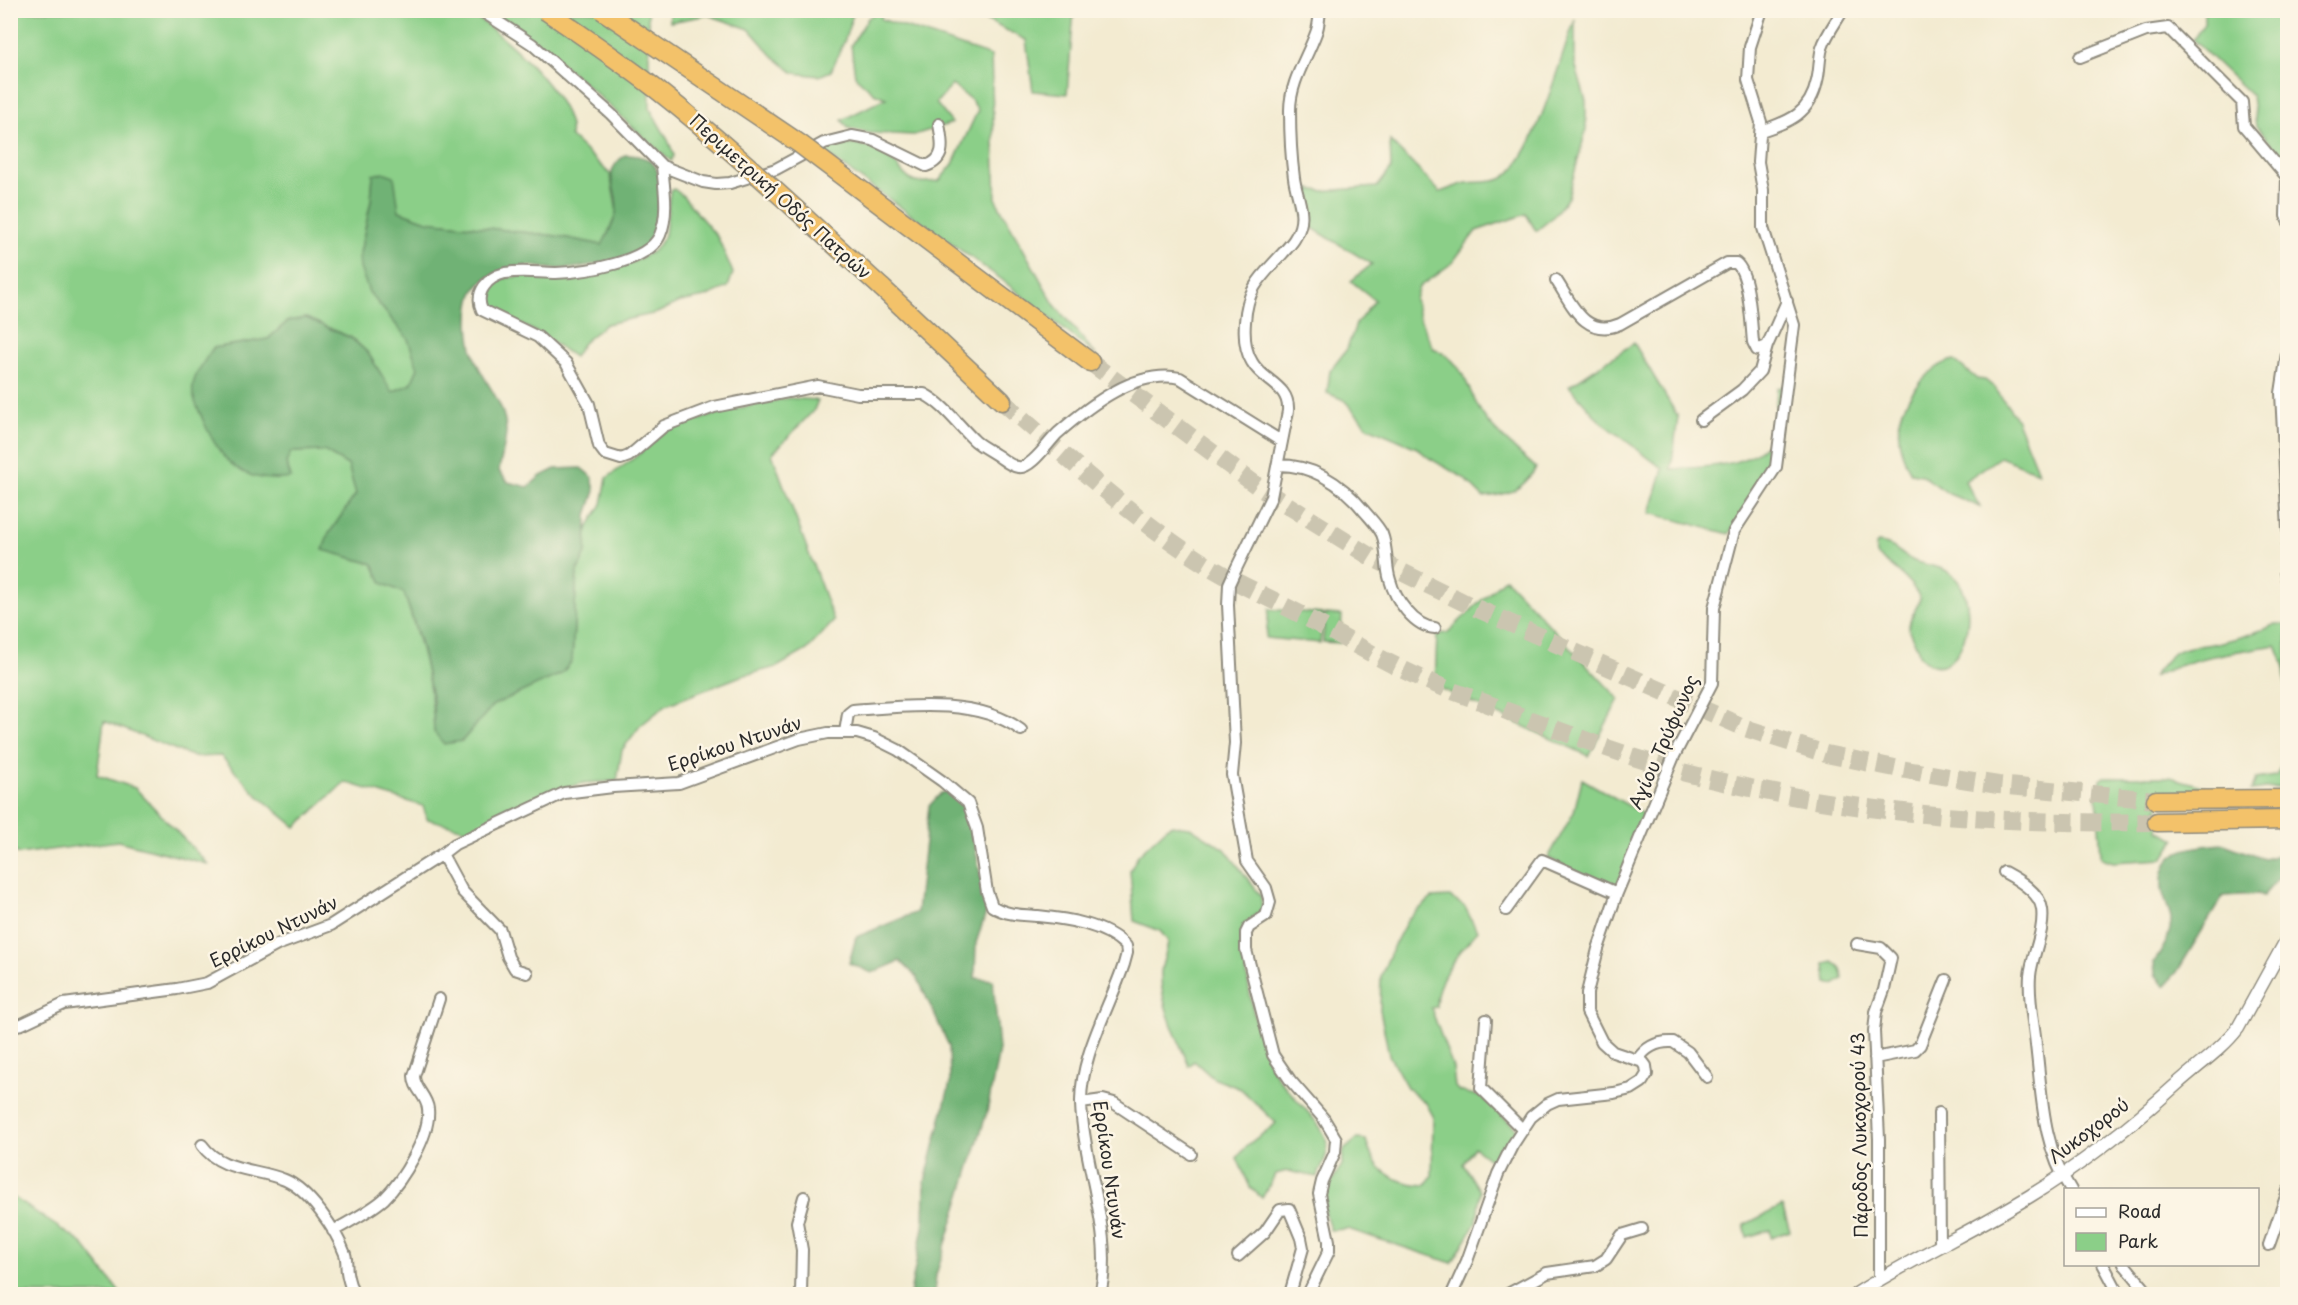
<svg xmlns="http://www.w3.org/2000/svg" width="2298" height="1305" font-family="'Playpen Sans',sans-serif">
  <style>
    .green { fill: #8bcf88; stroke: #5b7d5a; stroke-width: 1.5 }
    .forest { fill: #70b274; stroke: #4e6e50; stroke-width: 1.5 }
    .lines { fill: none; stroke-linecap: round; stroke-linejoin: round }
    .motorway-tunnel { stroke: #cbc5b0; stroke-width: 18; stroke-dasharray: 18 9; stroke-linecap: butt }
    .minor-casing { stroke: #8f8b7e; stroke-width: 14 }
    .tertiary-casing { stroke: #8f8b7e; stroke-width: 15 }
    .motorway-casing { stroke: #8f8b7e; stroke-width: 21 }
    .minor { stroke: #fff; stroke-width: 10 }
    .tertiary { stroke: #fff; stroke-width: 12 }
    .motorway { stroke: #f3c26a; stroke-width: 18 }
    .motorway-bridge-casing { stroke: #8f8b7e; stroke-width: 21; stroke-linecap: butt }
    .motorway-bridge { stroke: #f3c26a; stroke-width: 18 }
    .labels { text-anchor: middle; stroke-width: 5; stroke-linejoin: round; paint-order: stroke }
    .street-label { font-size: 18px; fill: #2b2b2b; stroke: #fcf5e5 }
  </style>
  <rect width="100%" height="100%" fill="#fcf5e5"/>
  <filter id="ink" filterUnits="userSpaceOnUse"><feTurbulence type="fractalNoise" baseFrequency=".0167" numOctaves="2"/><feDisplacementMap in="SourceGraphic" scale="12" xChannelSelector="R" yChannelSelector="G"/><feConvolveMatrix kernelMatrix="1 2 1 2 8 2 1 2 1" color-interpolation-filters="sRGB"/></filter>
  <filter id="wash" filterUnits="userSpaceOnUse"><feTurbulence type="fractalNoise" baseFrequency=".008" numOctaves="4" result="noise"/><feDisplacementMap in="SourceGraphic" scale="24" xChannelSelector="R" yChannelSelector="G"/><feGaussianBlur stdDeviation="1.35" result="paint"/><feColorMatrix in="noise" values="0 0 0 0 0 0 0 0 0 0 0 0 0 0 0 0 0 1.4 0 .05"/><feComposite in="paint" operator="in"/></filter>
  <g filter="url(#wash)">
    <rect width="100%" height="100%" fill="#f3ebd1"/>
    <path class="green" d="M10 11H465C496 26 577 100 570 136L610 174 617 212 603 245 557 236 427 221 399 211 373 175 371 201 359 257 369 292 408 339 418 368 411 384 392 392 368 353 352 338 306 318 288 321 268 339 213 348 291 477 286 463 290 452 324 451 348 465 356 494 328 535 338 554 373 564 382 583 404 593C419 639 433 684 434 732L462 741 493 705 561 674 572 661 577 572 586 553 587 529 602 504 607 478 638 455 666 430 729 410 788 398 818 400 814 410 772 454 834 621 807 650 777 667 741 676 666 705 640 726 622 750 617 781 584 783 565 788 468 830 427 819 423 806 345 782 296 827 256 794 221 756 194 757 104 721 97 775 135 788 208 864 118 841 19 854 11 850Z
      M489 11H648L650 109 668 140 674 155 671 161C610 110 558 51 489 11Z
      M670 11V10L854 11 844 42 831 71 819 76 794 73 772 55 749 29 708 15 670 22Z
      M878 11H882L881 19 991 56 996 200 1054 304 1096 355 1001 279 822 151C844 140 872 142 891 160 899 166 905 179 915 182 921 184 932 181 939 181L953 164 978 110 971 100 952 85 936 103 952 123 914 135 869 133 848 128 842 120 886 98 874 93 855 76 851 45 868 18Z
      M977 11H1074L1067 94 1033 91 1026 40 976 15Z
      M2204 11H2287V163L2256 126 2252 96 2193 40 2204 23Z
      M1575 20V64L1586 101V130L1568 197 1552 218 1536 231 1526 214 1476 231 1452 263 1419 287 1415 299 1419 317 1433 348C1469 364 1465 391 1485 418 1499 437 1519 452 1536 468 1522 491 1509 495 1483 497L1464 478 1429 458 1417 448 1368 427 1344 400 1327 393 1330 371 1347 349 1356 324 1375 300 1351 281 1372 264 1304 223 1299 187 1321 191 1377 187 1391 169 1390 141 1440 192C1449 189 1458 185 1467 183 1479 181 1491 184 1503 178 1535 160 1560 56 1575 20Z
      M674 189 683 196 718 238 733 273 728 287 705 297 680 302 657 313 606 324 583 343 574 357 542 335 486 307 484 293 489 287 504 278 628 265 654 251 665 235 670 191Z
      M1634 343 1678 417 1671 469C1701 467 1758 468 1772 435 1776 424 1776 401 1777 388L1785 386 1773 466 1729 534 1650 513 1663 469 1599 420 1569 386Z
      M1954 360 1977 379 1985 380 1995 388 2016 418 2038 472 2000 457 1965 481 1980 507 1949 494 1922 475 1911 473C1892 440 1895 412 1920 383 1930 372 1940 363 1954 360Z
      M1878 543C1896 544 1899 555 1914 561 1926 566 1939 565 1950 573 1989 602 1957 697 1919 655 1919 644 1909 638 1909 627 1909 617 1918 608 1920 598 1910 579 1893 568 1877 555L1876 545Z
      M1505 578 1619 699 1589 756 1435 686 1437 634 1447 633Z
      M1269 609 1323 614 1320 643 1266 638Z
      M1325 614 1342 615 1340 643 1323 642Z
      M2276 624H2287V688L2284 678 2285 667 2276 645C2233 652 2192 657 2153 677 2179 640 2182 651 2221 642 2240 638 2258 632 2276 624Z
      M2287 758V786L2251 791 2256 779 2276 776 2285 759Z
      M2104 777H2170L2206 787 2207 790 2170 794 2157 808 2161 811 2158 830 2176 839 2163 859 2113 862 2102 858 2101 855 2097 797 2100 780Z
      M1582 779 1645 815 1615 891 1548 858 1574 812Z
      M1170 825 1190 827 1225 849 1261 896 1262 909 1245 925 1241 932C1247 973 1253 1037 1274 1072 1286 1092 1323 1122 1327 1142 1330 1152 1321 1167 1317 1177L1287 1171 1276 1174 1262 1198 1250 1187 1237 1158C1249 1140 1261 1137 1276 1123L1241 1089 1213 1078 1194 1061 1189 1066C1177 1037 1160 1005 1161 972 1162 962 1167 953 1168 941L1160 931 1134 921 1130 871 1138 855Z
      M1450 897 1465 907 1477 931C1460 952 1435 978 1436 1007L1431 1008 1453 1068 1455 1087 1459 1091 1482 1097 1519 1131 1497 1165 1474 1147 1463 1164 1480 1191 1477 1221 1452 1263 1348 1229 1330 1230 1324 1208 1328 1188 1342 1165 1344 1150 1357 1139 1366 1140C1373 1171 1394 1184 1425 1185L1432 1176 1433 1116 1426 1103 1408 1089 1389 1055 1380 1010 1381 976 1393 947 1408 919 1432 898Z
      M1833 962C1840 966 1843 971 1843 979L1834 985 1827 983 1825 964Z
      M10 1195 82 1243 121 1294H11Z
      M1782 1206 1790 1231 1771 1238 1770 1230 1747 1237 1744 1225Z"/>
    <path class="forest" d="M625 155C636 155 651 157 656 168 665 187 664 232 648 246 633 259 575 269 556 269 547 269 537 266 528 266 510 266 477 277 472 297 467 314 469 339 474 356 482 381 506 402 506 431 506 443 501 458 499 471L508 482 528 487 541 476 555 469 581 468 592 477 595 491 587 515 586 553 577 572 572 661 561 674 493 705 462 741 444 744 434 732 433 701 420 641 404 593 382 583 373 564 323 550 328 535 356 494 348 465 324 451 291 452 286 463 291 478C243 485 221 462 203 420 200 412 194 402 193 394 190 378 205 361 213 348L268 339 288 321 306 318 351 338 368 353 392 392 411 384 418 368 408 339 369 292 360 268 359 258 371 201 373 175 383 172 394 176 399 211 427 221 557 236 602 245C607 235 614 224 616 213 621 189 598 175 625 155Z
      M946 792 959 799 968 810 987 910 976 943 975 978 993 980 999 1050 987 1112 936 1275 934 1294H910L924 1222 925 1182 950 1083 949 1046 917 977 900 961 872 973 849 963 856 937 917 912 929 806 941 793Z
      M2224 844 2264 859 2287 852V876L2278 879 2263 896 2258 894 2223 896 2177 972 2164 986 2155 974 2154 962C2163 950 2171 935 2171 919 2170 909 2163 899 2162 888 2159 847 2192 847 2224 844Z"/>
  </g>
  <g filter="url(#ink)">
    <g class="lines">
      <path class="motorway-tunnel" d="M1090 362 1260 488 1371 557 1467 604 1745 728 1826 754 1900 769 1998 785 2156 800
        M1002 401C1063 454 1126 512 1194 557 1227 579 1264 595 1300 614 1341 636 1380 660 1423 679 1452 692 1482 701 1512 713 1569 734 1627 757 1686 773 1840 813 1998 825 2157 822"/>
      <g class="minor-casing">
        <path id="minor" d="M480 10 532 44 611 114 662 166 703 182 716 184 730 183 776 169 824 143 852 136 873 140 926 166C947 159 942 142 939 124
          M2080 57 2146 31 2168 28 2242 102 2244 126 2287 177 2286 216 2288 221
          M1761 131C1790 121 1810 114 1817 81 1820 70 1819 58 1822 48 1826 35 1836 22 1843 10
          M662 166C664 187 669 214 660 235 648 263 583 272 556 273 539 273 523 270 505 273 488 277 474 292 482 310L538 337 566 363 589 404 599 446 605 454 621 459 629 456 664 426 714 407 818 386 858 394H924C945 405 958 425 975 441 982 447 991 451 998 456 1004 460 1010 466 1018 467 1031 470 1049 441 1058 433 1090 405 1136 369 1180 378L1281 441
          M1556 280C1572 304 1585 339 1620 324L1727 263H1736C1750 274 1751 324 1753 342L1757 350 1767 346 1787 301
          M2288 347 2281 393 2288 530
          M1701 420 1742 390 1760 371 1767 346
          M1278 465C1314 465 1343 485 1365 512 1371 519 1378 526 1382 534 1388 549 1385 565 1390 580 1395 599 1414 627 1435 628
          M2288 543 2285 572 2288 585
          M845 732 848 714 853 710C905 706 977 697 1021 730
          M442 854 462 891 500 930 508 957 515 969 527 973
          M2004 872C2017 879 2040 892 2042 909 2045 932 2032 954 2030 976 2028 999 2034 1023 2036 1045 2042 1095 2042 1146 2071 1190
          M1506 910 1542 860 1617 893
          M1857 944 1881 948 1891 958 1884 990 1876 1012 1874 1031 1879 1139V1279
          M1486 1020 1481 1088 1523 1130
          M10 1026 22 1024 64 1004 177 989 207 983 277 945 331 925 442 854 455 844 564 793 613 787 679 783 799 739 828 733H857L874 738 898 750 942 781 968 803 977 828 987 892 992 906C1006 915 1022 915 1038 916 1067 919 1105 924 1126 946L1127 953 1124 964C1109 1009 1080 1056 1081 1104 1083 1164 1115 1236 1100 1294
          M1875 1058 1915 1050 1920 1045 1946 980
          M1638 1059C1646 1047 1658 1041 1673 1042L1688 1052 1707 1077
          M1081 1103 1103 1100 1114 1103 1191 1154
          M1939 1113 1940 1246
          M202 1145C221 1172 257 1168 285 1180 309 1190 336 1230 345 1254 347 1260 346 1266 347 1272 348 1280 351 1287 353 1294
          M333 1231C350 1221 369 1212 384 1199 402 1181 431 1135 428 1109 427 1096 414 1089 414 1076L439 999
          M2269 1245 2288 1191
          M1238 1256 1265 1232 1280 1210 1289 1209 1301 1238 1303 1248 1290 1294
          M2103 1264 2119 1294
          M2124 1264 2149 1294
          M801 1294 802 1250 797 1222 804 1197
          M1308 1294 1329 1251V1241L1319 1194 1322 1181 1335 1152 1336 1139 1324 1119 1290 1080 1273 1055 1246 950V933L1249 927 1266 916 1270 902 1266 888 1247 861 1232 775 1235 743 1228 605 1229 584 1234 573 1271 497 1288 411C1290 385 1262 381 1252 362 1245 351 1244 335 1245 322 1247 288 1261 277 1283 253 1290 245 1297 238 1300 227 1305 211 1296 194 1294 178 1291 156 1290 132 1290 110 1290 82 1307 58 1316 33 1319 26 1319 18 1320 10
          M1452 1294 1467 1261 1498 1174 1512 1146 1531 1117 1547 1104 1558 1099 1614 1093 1631 1089 1642 1082 1647 1074 1646 1066 1643 1062 1613 1052 1602 1042 1587 1012V993L1598 949 1617 893 1674 756 1712 683 1714 608 1734 531 1776 467 1794 325 1763 228V190L1758 162 1761 122 1748 80 1750 47 1762 10
          M1508 1294 1547 1273 1595 1266 1606 1259 1622 1235 1642 1229"/>
      </g>
      <g class="tertiary-casing">
        <path id="tertiary" d="M1856 1294C1912 1258 1973 1231 2030 1196 2083 1164 2133 1124 2178 1083 2198 1065 2222 1049 2238 1028L2288 937"/>
      </g>
      <g class="motorway-casing">
        <path id="motorway" d="M938 248 1090 362
          M882 288 1002 401
          M2156 800 2288 799
          M2157 822 2288 820"/>
      </g>
      <use href="#minor" class="minor"/>
      <use href="#tertiary" class="tertiary"/>
      <use href="#motorway" class="motorway"/>
      <g class="motorway-bridge-casing">
        <path id="motorway-bridge" d="M545 10C583 36 620 61 656 89 735 151 808 221 882 288
          M602 10 800 144 938 248"/>
      </g>
      <use href="#motorway-bridge" class="motorway-bridge"/>
    </g>
  </g>
  <g class="labels">
    <g class="street-label">
      <text transform="translate(780 197) rotate(42)" y="6">Περιμετρική Οδός Πατρών</text>
      <text transform="translate(1664 742) rotate(-66)" y="6">Αγίου Τρύφωνος</text>
      <text transform="translate(735 744) rotate(-18)" y="6">Ερρίκου Ντυνάν</text>
      <text transform="translate(274 932) rotate(-26)" y="6">Ερρίκου Ντυνάν</text>
      <text transform="translate(2089 1131) rotate(-37)" y="6">Λυκοχορού</text>
      <text transform="translate(1860 1135) rotate(-91)" y="6">Πάροδος Λυκοχορού 43</text>
      <text transform="translate(1109 1170) rotate(82)" y="6">Ερρίκου Ντυνάν</text>
    </g>
  </g>
  <rect width="2298" height="1305" fill="none" stroke="#fcf5e5" stroke-width="36"/>
  <rect x="2064" y="1188" width="195" height="78" fill="#fcf5e5" stroke="#a8a49b" stroke-width="1.5"/>
  <rect x="2076" y="1208" width="30" height="9" fill="#ffffff" stroke="#a8a49b" stroke-width="1.5"/>
  <text x="2118" y="1218" font-size="18" fill="#2b2b2b">Road</text>
  <rect x="2076" y="1233" width="30" height="18" fill="#8bcf88" stroke="#a8a49b" stroke-width="1.5"/>
  <text x="2118" y="1248" font-size="18" fill="#2b2b2b">Park</text>
</svg>
